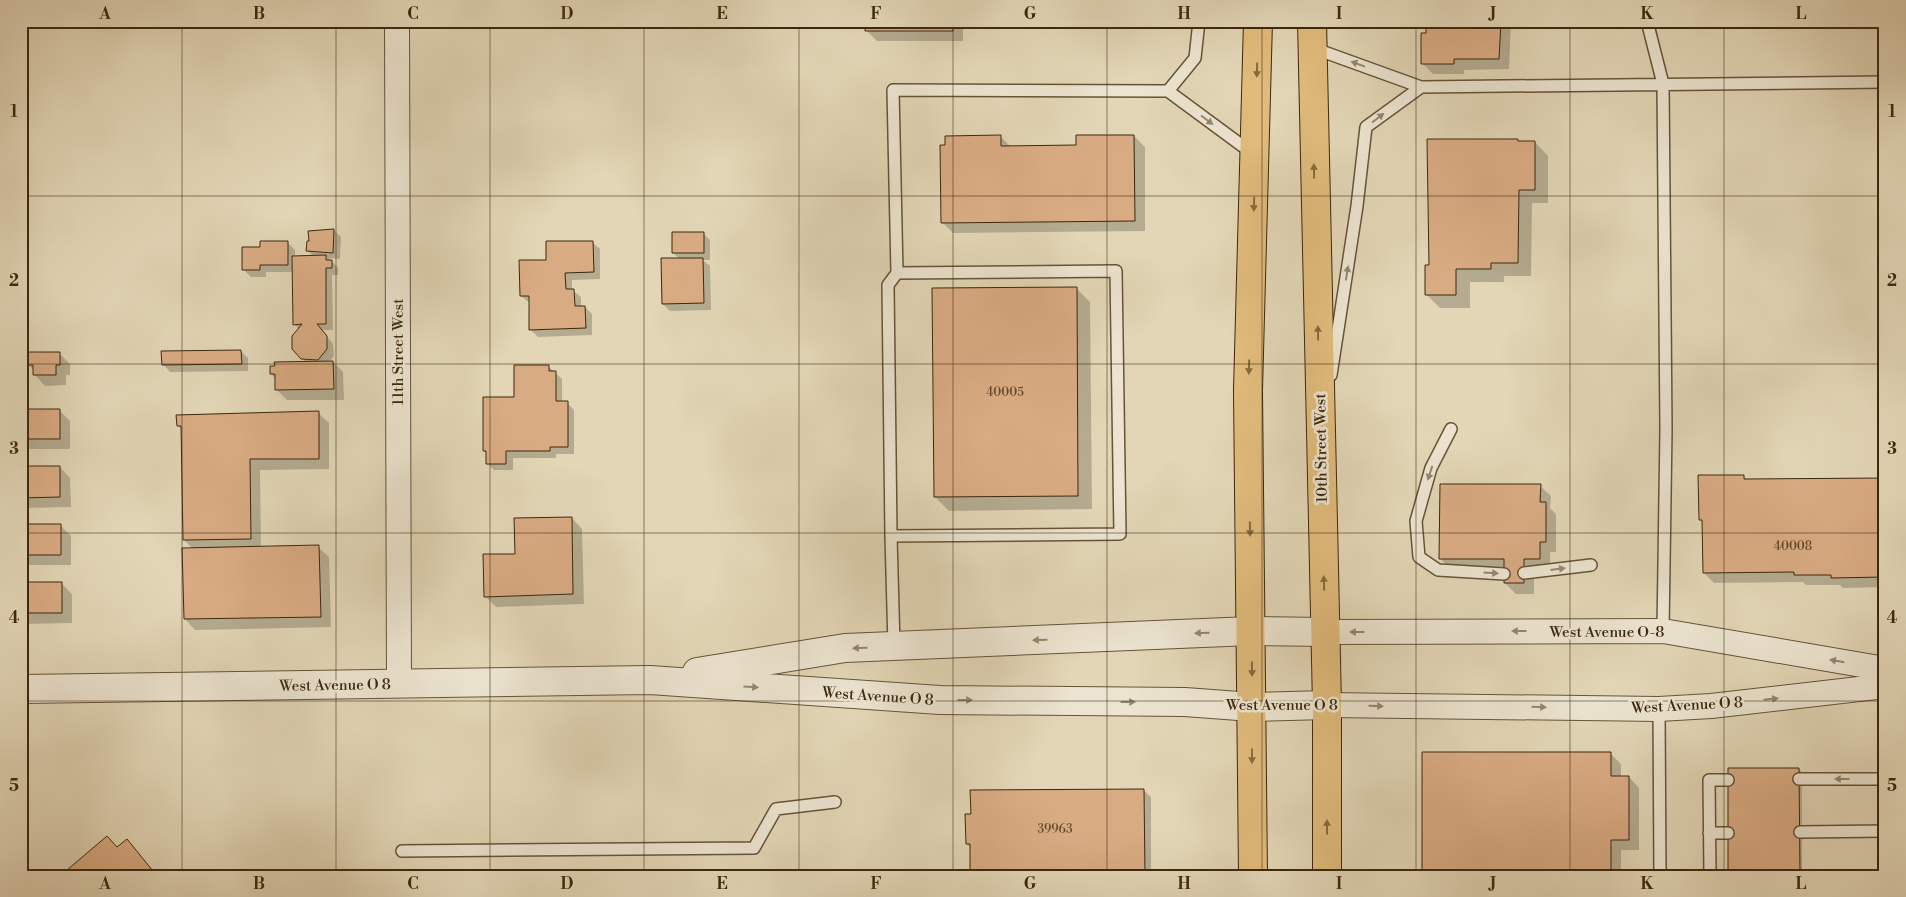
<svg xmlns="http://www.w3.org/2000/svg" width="1906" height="897" font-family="'Libre Bodoni',serif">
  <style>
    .shadow { fill: #0003 }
    .building { fill: #d9ab83; stroke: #3c280e }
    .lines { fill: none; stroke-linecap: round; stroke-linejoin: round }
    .service-casing { stroke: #665438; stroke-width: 14 }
    .minor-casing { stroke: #665438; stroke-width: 26 }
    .tertiary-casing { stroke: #665438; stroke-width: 30 }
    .primary-casing { stroke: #3c280e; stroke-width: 30 }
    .service { stroke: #ece4d0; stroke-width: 11 }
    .minor { stroke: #ece4d0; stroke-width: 24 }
    .tertiary { stroke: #ece4d0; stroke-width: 28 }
    .primary { stroke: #e1bb7b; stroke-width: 28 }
    .oneway { fill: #94866f }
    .oneway2 { fill: #866a3f }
    .grid { fill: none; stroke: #3c280e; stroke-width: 1; stroke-opacity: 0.55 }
    .labels { text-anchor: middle; stroke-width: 5; stroke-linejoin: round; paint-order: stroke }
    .number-label { font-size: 12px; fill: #63492b }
    .street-label { font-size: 15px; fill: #3c280e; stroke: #ece4d0 }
    .neatline { fill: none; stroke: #3c280e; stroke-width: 2 }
    .grid-label { font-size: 16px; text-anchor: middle; font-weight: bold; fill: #3c280e }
  </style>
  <rect width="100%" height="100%" fill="#e2d6b6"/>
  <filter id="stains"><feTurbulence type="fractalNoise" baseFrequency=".004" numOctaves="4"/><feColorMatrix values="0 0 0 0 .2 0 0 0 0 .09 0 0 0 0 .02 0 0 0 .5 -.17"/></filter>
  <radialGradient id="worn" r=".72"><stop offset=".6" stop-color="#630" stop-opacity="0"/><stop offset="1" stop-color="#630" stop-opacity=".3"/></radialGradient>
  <path class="shadow" d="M866 21H963V41H877L867 31Z
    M1427 21H1511L1509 69 1464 70V74H1433L1422 63 1427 34Z
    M1134 136 1145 147V231L953 233 942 222 1001 137 1011 147H1077Z
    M1517 140 1519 142H1535L1548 156V203H1532L1531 276H1504V282H1470V308H1440L1427 295 1431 267Z
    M334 230 341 237 340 259 329 258 338 268V275H332L333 330H322L333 344 334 356 329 362H333L343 372 344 400H287L277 390 276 379 271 374 306 362 293 349 299 329 294 324V272H266V277H251L244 270 261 248 288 243 295 250V257H314L308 251Z
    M703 233 710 240V260H703L710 266 711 310 670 311 663 304 680 259 673 253Z
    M592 242 600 249V279L572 280V290L581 297V307H585L592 314V335L538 337 531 330 530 303 521 296 547 261Z
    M1076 288 1090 302 1092 509 949 511 935 497Z
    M241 351 248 358V371L170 372 163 364Z
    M59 353 70 364V375H66V385L45 386 35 375V371L28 365Z
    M549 367 562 379V403H567L574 410V454H556V458H513V470H494L487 463V454L484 451 516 398Z
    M21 410H59L70 421V449H21Z
    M318 413 329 423V469L260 470 261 548 318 547 329 557 331 627 195 630 185 619 193 549 184 540 182 430 178 425Z
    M60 467 70 478 71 507 21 508V468Z
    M1743 476 1747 480 1885 479V587L1843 588 1840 585H1806L1803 582 1714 583 1704 573 1703 523 1700 519Z
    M1540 486 1551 496 1550 508 1556 514V552H1550V570H1534V594H1516L1505 583V570H1451L1441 559Z
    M572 518 582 529 584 604 496 607 485 596 516 555Z
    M21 525H60L71 536V565H21Z
    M21 583H61L72 594V623L21 624Z
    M1611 754 1621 764V777H1629L1639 788V850H1621V876H1423Z
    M1799 769 1802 772V876H1729Z
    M1143 790 1151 797V876H972L971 848 967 844Z
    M127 841 158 876H61L118 848Z"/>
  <path class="building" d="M865 21H953V31H865Z
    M1426 21H1501L1499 59H1454V64H1421V33H1426Z
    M1001 135V146L1076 145V135H1134L1135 221 941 223 940 145H945V136Z
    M1427 139H1518V141H1535V190H1519L1518 263H1491V269H1456V295H1425V265H1429Z
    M334 229 333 253 306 251 307 241H309L308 231Z
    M672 232H704V253H672Z
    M260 241H288V265H260V270H242V247H260Z
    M546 241H593L594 272 565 273 566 289H574L575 306H585L586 328 529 330V296H520L519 260H546Z
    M326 255V260H332V268H326V324H317L327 336V349L318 360 301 359 292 349V336L302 324 293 325 292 256Z
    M661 258H703L704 303 662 304Z
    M1077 287 1078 496 934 497 932 288Z
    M241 350 242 364 162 365 161 351Z
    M27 352H60V365H56V375H33V365H27Z
    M333 361 334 389 275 390V374H270V366H275L274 362Z
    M514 365H549V371H556V401H568V447H550V451H506V464H486V451H483V397H514Z
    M21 409H60V439H21Z
    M319 411V459H250L251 539 183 540 181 426H177L176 415Z
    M21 466H60V497L21 498Z
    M1698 475H1744V479L1885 478V577L1831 578V575H1794V572L1703 573 1702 520H1699Z
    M1440 484H1541L1540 502H1546V542H1540V559H1524V583H1504V559H1439Z
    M572 517 573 594 484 597 483 554H515L514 518Z
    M21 524H61V555H21Z
    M319 545 321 617 184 619 182 548Z
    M21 582H62V613H21Z
    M1422 752H1611V776H1629V840H1611V876H1422Z
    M1728 768H1799L1800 876H1728Z
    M1144 789 1145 876H970V844H966L965 814H971L970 790Z
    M107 836 117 847 127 839 157 876H60Z"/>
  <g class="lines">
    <g class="service-casing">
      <path id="service" d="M1647 21 1663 84 1666 429 1663 631
        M1313 48 1421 87 1885 82
        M1168 91 1195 58 1199 21
        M897 273 1116 271 1120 534 891 536 888 285 897 273 893 90 1168 91 1252 153
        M1331 375 1357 206 1366 127 1421 87
        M1451 429 1431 468 1416 521 1419 557 1438 570 1504 574
        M891 536 894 646
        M1524 573 1591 565
        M1659 709 1660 876
        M1799 779H1885
        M1800 832 1885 831
        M1709 833H1728
        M402 851 754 848 776 809 835 802
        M1710 876 1709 780H1728"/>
    </g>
    <g class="minor-casing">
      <path id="minor" d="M397 21 399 684
        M1325 632 1663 631 1885 669
        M1327 705 1659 709 1711 706 1885 686"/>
    </g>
    <g class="tertiary-casing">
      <path id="tertiary" d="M697 672 845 648 1251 631 1325 632
        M21 689 650 680 940 700 1185 702 1252 707 1327 705"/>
    </g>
    <g class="primary-casing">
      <path id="primary" d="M1312 21 1327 705V876
        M1253 876 1248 390 1258 21"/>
    </g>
    <use href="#service" class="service"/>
    <use href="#minor" class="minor"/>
    <use href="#tertiary" class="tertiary"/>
    <use href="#primary" class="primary"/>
  </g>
  <defs><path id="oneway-solid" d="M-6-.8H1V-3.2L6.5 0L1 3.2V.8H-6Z" transform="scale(1.25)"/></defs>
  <g class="oneway">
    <use href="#oneway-solid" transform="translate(1358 64) rotate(-160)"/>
    <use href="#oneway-solid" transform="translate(1378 118) rotate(-37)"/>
    <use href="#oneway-solid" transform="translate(1207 120) rotate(37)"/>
    <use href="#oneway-solid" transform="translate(1347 273) rotate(-81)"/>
    <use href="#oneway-solid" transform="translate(1430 473) rotate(108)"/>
    <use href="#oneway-solid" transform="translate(1558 569) rotate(-7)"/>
    <use href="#oneway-solid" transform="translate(1491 573) rotate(3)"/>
    <use href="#oneway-solid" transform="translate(1519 631) rotate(180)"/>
    <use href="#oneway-solid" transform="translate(1357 632) rotate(180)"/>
    <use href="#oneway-solid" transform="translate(1202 633) rotate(178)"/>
    <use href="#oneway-solid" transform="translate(1040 640) rotate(178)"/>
    <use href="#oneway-solid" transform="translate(860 648) rotate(178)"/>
    <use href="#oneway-solid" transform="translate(1837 661) rotate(-170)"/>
    <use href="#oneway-solid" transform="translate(751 687) rotate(4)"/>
    <use href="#oneway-solid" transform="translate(1771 699) rotate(-6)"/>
    <use href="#oneway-solid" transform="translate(965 700)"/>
    <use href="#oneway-solid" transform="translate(1128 702)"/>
    <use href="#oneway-solid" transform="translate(1376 706) rotate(1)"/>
    <use href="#oneway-solid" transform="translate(1539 707) rotate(1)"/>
    <use href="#oneway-solid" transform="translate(1842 779) rotate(180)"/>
  </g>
  <g class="oneway2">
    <use href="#oneway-solid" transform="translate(1257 70) rotate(91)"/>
    <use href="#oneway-solid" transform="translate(1314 171) rotate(-91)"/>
    <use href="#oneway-solid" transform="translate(1254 204) rotate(92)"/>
    <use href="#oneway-solid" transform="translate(1318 333) rotate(-91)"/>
    <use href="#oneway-solid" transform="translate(1249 367) rotate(92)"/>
    <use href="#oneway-solid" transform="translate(1250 529) rotate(89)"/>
    <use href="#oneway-solid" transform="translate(1324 583) rotate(-92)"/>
    <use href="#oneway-solid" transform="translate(1252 669) rotate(89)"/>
    <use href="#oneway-solid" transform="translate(1252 756) rotate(90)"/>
    <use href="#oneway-solid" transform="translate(1327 827) rotate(-90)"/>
  </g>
  <path class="grid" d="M182 21V876M336 21V876M490 21V876M644 21V876M799 21V876M953 21V876M1107 21V876M1262 21V876M1416 21V876M1570 21V876M1724 21V876M21 196H1885M21 364H1885M21 533H1885M21 701H1885"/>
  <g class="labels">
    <g class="number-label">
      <text x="1005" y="396">40005</text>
      <text x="1793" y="550">40008</text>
      <text x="1055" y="833">39963</text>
    </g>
    <g class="street-label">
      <text transform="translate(398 352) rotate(-90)" y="5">11th Street West</text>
      <text transform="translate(1321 448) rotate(-91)" y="5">10th Street West</text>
      <text x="1607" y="637">West Avenue O-8</text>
      <text transform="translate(335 685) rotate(-1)" y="5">West Avenue O 8</text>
      <text transform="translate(878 696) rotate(4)" y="5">West Avenue O 8</text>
      <text x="1282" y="710">West Avenue O 8</text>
      <text transform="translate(1687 705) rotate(-3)" y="5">West Avenue O 8</text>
    </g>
  </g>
  <rect width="1906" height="897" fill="none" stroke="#e2d6b6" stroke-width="55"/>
  <rect x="28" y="28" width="1850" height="842" class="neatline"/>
  <g class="grid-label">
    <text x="105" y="19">A</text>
    <text x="259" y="19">B</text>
    <text x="413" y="19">C</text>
    <text x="567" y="19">D</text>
    <text x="722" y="19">E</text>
    <text x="876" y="19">F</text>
    <text x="1030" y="19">G</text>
    <text x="1184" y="19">H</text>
    <text x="1339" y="19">I</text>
    <text x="1493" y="19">J</text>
    <text x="1647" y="19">K</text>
    <text x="1801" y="19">L</text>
    <text x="14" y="117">1</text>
    <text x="1892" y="117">1</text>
    <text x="14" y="286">2</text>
    <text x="1892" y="286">2</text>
    <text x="14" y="454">3</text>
    <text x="1892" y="454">3</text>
    <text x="14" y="623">4</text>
    <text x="1892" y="623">4</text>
    <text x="14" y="791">5</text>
    <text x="1892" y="791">5</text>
    <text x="105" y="889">A</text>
    <text x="259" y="889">B</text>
    <text x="413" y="889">C</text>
    <text x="567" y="889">D</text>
    <text x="722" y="889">E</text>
    <text x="876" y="889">F</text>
    <text x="1030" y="889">G</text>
    <text x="1184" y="889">H</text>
    <text x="1339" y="889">I</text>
    <text x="1493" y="889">J</text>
    <text x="1647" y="889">K</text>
    <text x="1801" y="889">L</text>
  </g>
  <rect width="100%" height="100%" filter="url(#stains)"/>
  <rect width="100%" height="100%" fill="url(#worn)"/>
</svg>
